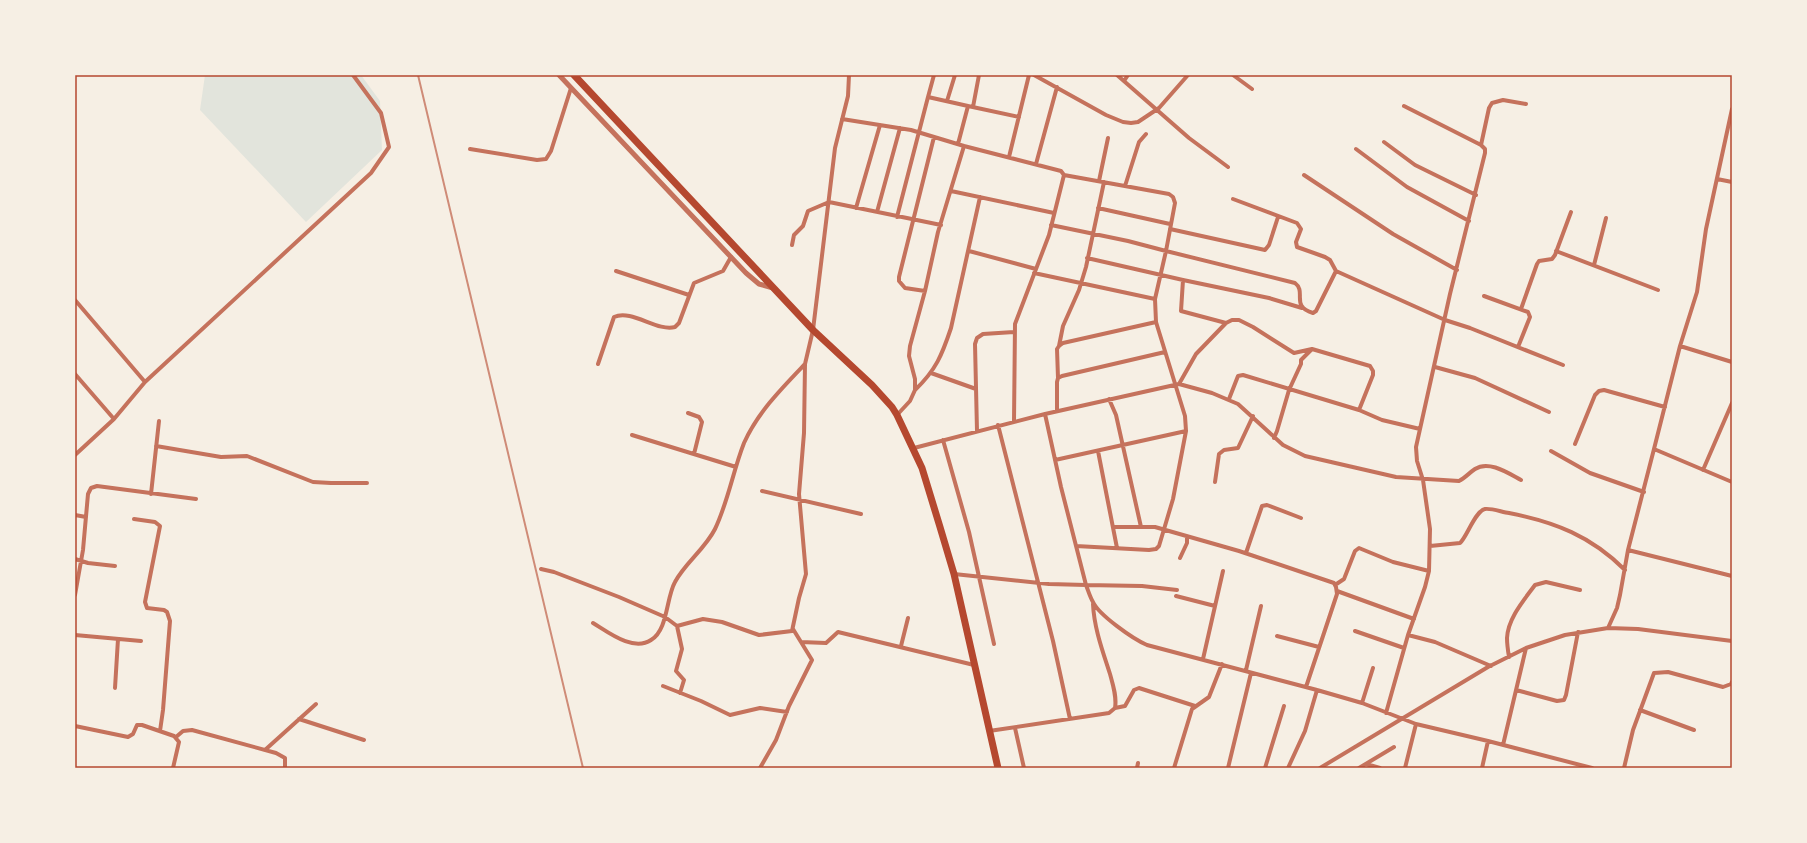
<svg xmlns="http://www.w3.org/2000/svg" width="1807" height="843" font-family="Mulish,sans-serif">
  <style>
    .green { fill: #e2e4dc }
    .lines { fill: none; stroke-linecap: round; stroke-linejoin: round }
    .minor { stroke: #c5725c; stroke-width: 4 }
    .tertiary { stroke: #c5725c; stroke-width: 5 }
    .trunk { stroke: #b5482f; stroke-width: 7 }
    .rail { stroke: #cf8b77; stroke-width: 2 }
    .neatline { fill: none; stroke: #b5482f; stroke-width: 1.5 }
  </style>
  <rect width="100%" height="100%" fill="#f6efe4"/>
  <path class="green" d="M205 75H361L380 101 382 150 306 222 200 110Z"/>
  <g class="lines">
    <path class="minor" d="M934 75 928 97 968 106
      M1034 75 1106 115 1123 122 1131 123 1138 122 1159 108 1188 75
      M1117 75 1189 138 1228 167
      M1233 75 1252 89
      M1124 81 1128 75
      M947 101 955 75
      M973 107 979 75
      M842 119 911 130 964 146 938 232 925 291 910 346 909 356 915 379V390L910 401 897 415
      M1384 142 1415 165 1476 195
      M958 144 968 106 1019 117
      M1481 145 1489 108 1492 103 1503 100 1526 104
      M964 146 1061 171 1064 175 1049 235 1015 324 1014 421
      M470 149 537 160 546 159 551 151 571 88
      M1356 149 1407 187 1469 221
      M1009 157 1029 75
      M1036 164 1057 87
      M1064 175 1169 194 1173 197 1175 203 1166 251 1295 283C1307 292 1290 306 1313 313L1316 311 1336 271
      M1304 175 1393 234 1457 270
      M1717 179 1732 182
      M1099 181 1108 138
      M1125 186 1139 142 1146 134
      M951 191 1054 213
      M1233 199 1297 223 1301 229 1296 242 1297 247 1325 257 1330 260 1336 271 1445 320 1470 328 1563 365
      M856 208 880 125
      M1098 208 1170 224
      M877 212 900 128
      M897 217 928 97
      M1051 225 1128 241 1166 251 1155 299 1156 322 1185 416 1186 431 1173 499 1159 546 1156 549 1149 550 1076 546
      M1170 229 1265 250 1269 245 1278 217
      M792 245 794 235 803 226 808 211 829 202 941 225
      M969 251 1036 269
      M1556 251 1658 290
      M1087 258 1183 280 1269 298 1302 308
      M1594 265 1606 218
      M616 271 689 295
      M1034 273 1155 299
      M1183 280 1181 311 1226 323
      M925 291 905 288 899 281V277L934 137
      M1484 296 1528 312 1530 317 1518 347
      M75 300 145 382
      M1521 309 1537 264 1539 261 1552 259 1555 255 1571 212
      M1059 346 1063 326 1079 290 1086 267 1104 182
      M1680 346 1732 362
      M598 364 614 317C632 309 657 332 675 327L679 323 694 283 723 271 731 257
      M1435 367 1475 378 1549 412
      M931 373 976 389
      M75 374 114 419
      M1058 378 1057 349 1059 346 1063 343 1156 322
      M1179 384 1196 354 1226 323 1232 320H1239L1253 327 1294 353 1312 349 1370 366 1373 371V375L1359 410
      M915 390C936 370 942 355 951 328L980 197
      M1109 399 1116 415 1141 527
      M1229 399 1238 376 1243 375 1359 410 1382 420 1420 429
      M1057 411V382L1058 378 1062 376 1165 352
      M688 413 699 417 702 422 694 454
      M1045 414 1179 384 1212 393 1238 404 1283 445 1305 456 1396 477 1459 481C1465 478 1469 473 1475 469 1489 460 1508 473 1521 480
      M998 425 1053 641 1070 719
      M977 431 975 344 977 338 983 334 1014 332
      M632 435 736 467
      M1274 438 1277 431 1289 390 1301 364V360L1312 349
      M943 440 969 532 994 644
      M1575 444 1595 395 1599 391 1604 390 1665 407
      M156 446 221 457 247 456 313 482 331 483H367
      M914 448 1045 414 1061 487 1086 585 1142 586 1177 590
      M1654 449 1732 482
      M1098 451 1117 548
      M1551 451 1590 473 1644 492
      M75 455 114 419 145 382 371 173 389 147 381 113 353 75
      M1055 460 1186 431
      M1703 470 1732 403
      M1215 482 1219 454 1224 450 1238 448 1253 416
      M762 491 861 514
      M151 494 159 421
      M75 515 86 517
      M134 519 155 522 160 526 145 602 147 608 164 610 167 612 170 621 163 710 160 731
      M1113 527H1155L1239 551 1334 583 1336 587 1337 594 1306 687
      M1430 546 1460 543C1467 537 1475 511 1485 509 1491 508 1502 512 1509 513 1555 522 1591 536 1625 570
      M1628 550 1732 576
      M1246 553 1262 506 1267 505 1301 518
      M1180 558 1187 543V536
      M75 559 88 563 115 566
      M541 569 554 572 619 597 665 617 677 626 703 619 722 622 759 635 792 631 799 598 806 574 799 494 804 433 805 364 813 330 835 148 848 96 849 75
      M954 574 1049 584 1086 585C1088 590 1090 597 1093 602 1099 615 1133 639 1147 645L1317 690 1362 703 1416 724 1488 741 1592 768
      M1335 585 1344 579 1355 551 1359 548 1393 562 1429 571
      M1337 591 1414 619
      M75 595 83 550 88 494 91 488 97 486 196 499
      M1176 596 1215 606
      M593 623C608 632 633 652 651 640 668 630 666 598 675 582 685 563 705 549 715 529 728 502 733 471 744 443 758 412 782 388 805 364
      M677 626 682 649 676 671 684 680 680 693
      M1608 628 1617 608 1620 595 1628 550 1654 449 1680 346 1697 292 1706 229 1732 109
      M1355 631 1404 648
      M75 635 141 641
      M1408 635 1435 642 1491 666
      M1277 636 1319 647
      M801 642 826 643 838 632 974 665
      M901 646 908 618
      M1509 657C1508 651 1507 644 1507 638 1508 618 1524 600 1535 585L1546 582 1580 590
      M1203 659 1223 571
      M1246 670 1261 606
      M663 686 701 701 730 715 760 708 787 712
      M115 688 118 639
      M1516 690 1557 701 1564 700 1566 695 1578 632
      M1362 703 1373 668
      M1115 708 1125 706 1134 690 1139 688 1195 706
      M1640 710 1694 730
      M1386 713 1408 635 1425 587 1429 571 1430 529 1423 480 1417 461 1416 447 1450 294 1485 153V149L1481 145 1404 106
      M299 719 364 740
      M75 726 128 737 133 734 137 725H142L174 736 179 742 173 768
      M1015 728 1024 768
      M989 731 1109 713 1115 708C1117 697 1113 685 1110 674 1103 652 1094 628 1093 604
      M176 737 183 731 192 730 276 753 285 758V768
      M1503 745 1526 648
      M265 750 316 704
      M1366 764 1380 768
      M760 768 776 740 789 706 812 660 793 629
      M1137 768 1138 763
      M1174 768 1192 709 1209 697 1222 664
      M1228 768 1251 673
      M1265 768 1284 706
      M1288 768 1305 731 1317 690
      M1320 768 1488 667 1526 648 1565 635 1608 628 1638 629 1732 641
      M1359 768 1394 747
      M1405 768 1416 724
      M1482 768 1488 741
      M1624 768 1633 730 1654 673 1668 672 1723 687 1731 684 1732 682"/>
    <path class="tertiary" d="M559 75 746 273 759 284 773 288"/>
    <path class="trunk" d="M574 75 813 330 872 385 892 407 897 415 922 468 940 527 954 574 998 768"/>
    <path class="rail" d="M418 75 583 768"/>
  </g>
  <rect width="1807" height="843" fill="none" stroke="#f6efe4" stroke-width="152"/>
  <rect x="76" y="76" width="1655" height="691" class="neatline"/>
</svg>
